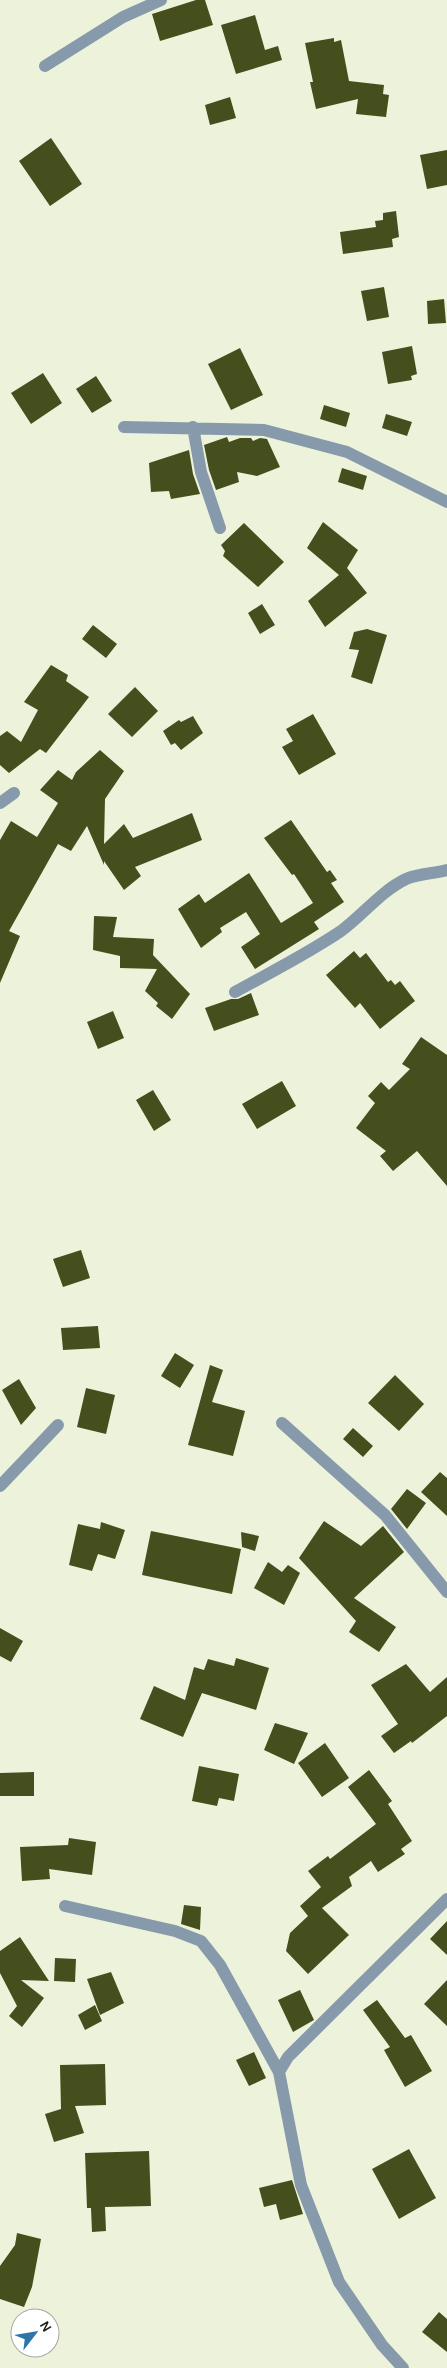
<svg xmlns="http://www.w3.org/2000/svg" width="447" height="2368" font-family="Karla,sans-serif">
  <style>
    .building { fill: #454e1d }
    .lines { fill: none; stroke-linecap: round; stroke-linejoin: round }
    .street { stroke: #879aab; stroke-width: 12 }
  </style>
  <rect width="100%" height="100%" fill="#edf3da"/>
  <path class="building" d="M196 0H205L213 25 160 41 152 14Z
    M255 15 265 50 278 46 282 60 236 74 221 25Z
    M334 38V42L341 40 349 81 384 85 383 94 389 95 386 117 356 114 358 99 316 109 310 82H313L305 43Z
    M230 97 236 118 210 125 205 105Z
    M51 138 82 184 50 206 19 161Z
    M447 150V185L427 189 420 155Z
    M396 211 399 237 392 239 393 247 343 254 340 232 376 227 375 221 383 220V213Z
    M384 287 389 317 367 321 361 291Z
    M444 299 446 323 428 324 427 301Z
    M412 346 417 374 411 376 412 380 388 384 382 352Z
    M240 348 263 395 231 410 208 364Z
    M43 373 62 403 31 424 11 393Z
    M96 376 112 401 92 413 76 389Z
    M324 405 350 413 346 427 320 419Z
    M386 414 412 422 407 436 382 428Z
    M227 437 229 442 240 438H251L253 441 260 438 267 439 280 467 257 476 237 472 239 482 216 490 209 470 204 445Z
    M189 450 193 474 200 494 171 499 169 491 151 492 149 463Z
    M342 468 367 476 363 490 338 482Z
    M323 522 358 550 347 568 367 593 325 627 308 601 339 575 307 548Z
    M244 523 284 562 258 587 223 556 225 551 221 545Z
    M262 604 275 625 260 634 248 613Z
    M93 625 117 644 106 658 82 639Z
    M367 629 387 635 372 684 351 677 359 650 349 649 354 632Z
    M51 665 68 675 66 681 89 697 46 753 40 749 9 773 0 765V736L7 731 21 742 38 710 24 702Z
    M135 687 158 711 132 737 108 714Z
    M313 714 336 754 299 775 282 747 293 741 286 729Z
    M193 716 203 733 181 750 175 743 171 745 163 731 179 720 181 722Z
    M100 750 124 771 105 799 104 844 124 824 133 838 192 813 202 840 135 867 141 876 124 890 104 861V865L87 826 71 851 58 844 9 931 20 936 0 983V840L11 821 37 837 58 803 40 790 58 770 72 780 76 772Z
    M291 820 327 872 330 870 337 880 331 883 344 902 314 922 319 929 255 969 241 947 260 934 246 912 220 928 222 932 201 948 178 909 199 894 205 903 249 873 281 923 313 903 294 874 292 875 264 838Z
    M94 916 117 917 113 937 154 939 153 955 190 994 172 1019 156 1006 158 1003 145 991 157 969 120 968V956L93 950Z
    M354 951 360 958 366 953 388 982 391 980 395 985 400 981 415 1001 380 1029 360 1003 355 1008 326 975Z
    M251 993 259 1015 214 1031 205 1008 231 999H238Z
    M113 1011 124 1038 98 1049 87 1022Z
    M421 1037 447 1055V1186L417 1151 393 1171 380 1156 386 1151 356 1128 375 1103 368 1096 381 1082 389 1090 410 1069 402 1064Z
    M282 1081 296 1106 257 1129 242 1104Z
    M153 1090 171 1120 154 1131 136 1100Z
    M81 1250 90 1278 63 1287 53 1259Z
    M98 1326 100 1348 63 1350 61 1328Z
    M175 1353 194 1365 180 1388 161 1376Z
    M210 1365 223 1370 212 1402 245 1411 233 1456 188 1445Z
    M395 1375 424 1404 399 1431 368 1403Z
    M19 1379 36 1408 21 1425 2 1390Z
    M86 1388 115 1395 106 1434 77 1427Z
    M353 1428 373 1446 363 1457 343 1439Z
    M440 1472 447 1478V1516L421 1492Z
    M407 1489 426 1503 407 1529 391 1509Z
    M324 1521 361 1546 383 1526 404 1552 354 1598 396 1627 379 1652 349 1632 356 1621 299 1558Z
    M101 1522 125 1530 115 1559 98 1554 92 1571 69 1565 78 1524 100 1529Z
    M151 1531 241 1549 232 1594 142 1575Z
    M241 1532 259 1536 255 1551 242 1547Z
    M268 1562 282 1572 288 1565 300 1573 284 1605 254 1588Z
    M0 1628 23 1641 11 1662 0 1656Z
    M236 1658 269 1668 256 1710 202 1693 183 1737 140 1719 154 1686 185 1700 194 1667 204 1670 208 1659 234 1666Z
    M406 1664 430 1692 447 1677V1716L412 1743 411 1741 394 1753 381 1736 398 1724 371 1685Z
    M275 1723 308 1733 294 1764 264 1750Z
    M325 1743 349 1778 322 1797 298 1763Z
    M199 1766 239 1774 234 1801 219 1798 217 1806 192 1801Z
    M369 1770 392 1801 388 1804 412 1841 401 1849 405 1854 378 1872 371 1861 349 1877 352 1886 322 1908 349 1935 308 1974 286 1951 290 1933 308 1916 300 1906 321 1887 308 1871 328 1856 330 1859 376 1824 348 1787Z
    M34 1772V1796H0V1773Z
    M69 1838 96 1842 92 1875 49 1869 50 1879 22 1881 20 1847 68 1845Z
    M184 1905 201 1907 200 1930 181 1924Z
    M447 1921V1955L430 1939Z
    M20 1937 49 1981 21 1980 44 1998 22 2027 9 2016 17 2006 0 1973V1951Z
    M55 1958 76 1959 75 1982 54 1981Z
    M111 1972 124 2003 100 2015 87 1979Z
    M447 1980V2026L424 2004Z
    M300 1990 314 2020 293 2032 278 2000Z
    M377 2000 405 2038 411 2035 432 2071 405 2087 384 2050 390 2047 363 2010Z
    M95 2005 102 2021 85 2030 78 2015Z
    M254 2052 266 2078 249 2086 236 2060Z
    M105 2064 106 2105 75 2106 84 2133 54 2142 45 2114 61 2109 60 2065Z
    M409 2149 436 2198 399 2219 372 2169Z
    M149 2151 151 2206 105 2207 106 2231 92 2232 91 2208H87L85 2153Z
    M292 2180 303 2214 280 2220 276 2204 264 2207 259 2188Z
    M17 2233 41 2239 32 2287 24 2307 0 2299V2266L15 2245Z
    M439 2312 447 2319V2352L422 2332Z"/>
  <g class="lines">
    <path class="street" d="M45 66 123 17 161 0
      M124 427 264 430 347 452 447 502
      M193 427 201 472 220 528
      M0 803 14 793
      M235 992C271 972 307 954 341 931 363 915 381 891 406 879 420 873 433 874 447 870
      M282 1423 385 1515 447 1592
      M0 1486 58 1425
      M65 1906 175 1931 201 1941 220 1965 279 2072
      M403 2368 382 2345 339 2282 301 2185 279 2072 288 2057 447 1899"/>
  </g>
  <g transform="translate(35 2333) rotate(59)"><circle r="24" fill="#ffffff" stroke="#a5a6a2"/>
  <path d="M0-4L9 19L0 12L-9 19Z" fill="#2f75aa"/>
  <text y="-8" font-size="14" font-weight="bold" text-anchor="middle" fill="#1e2017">N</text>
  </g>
</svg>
